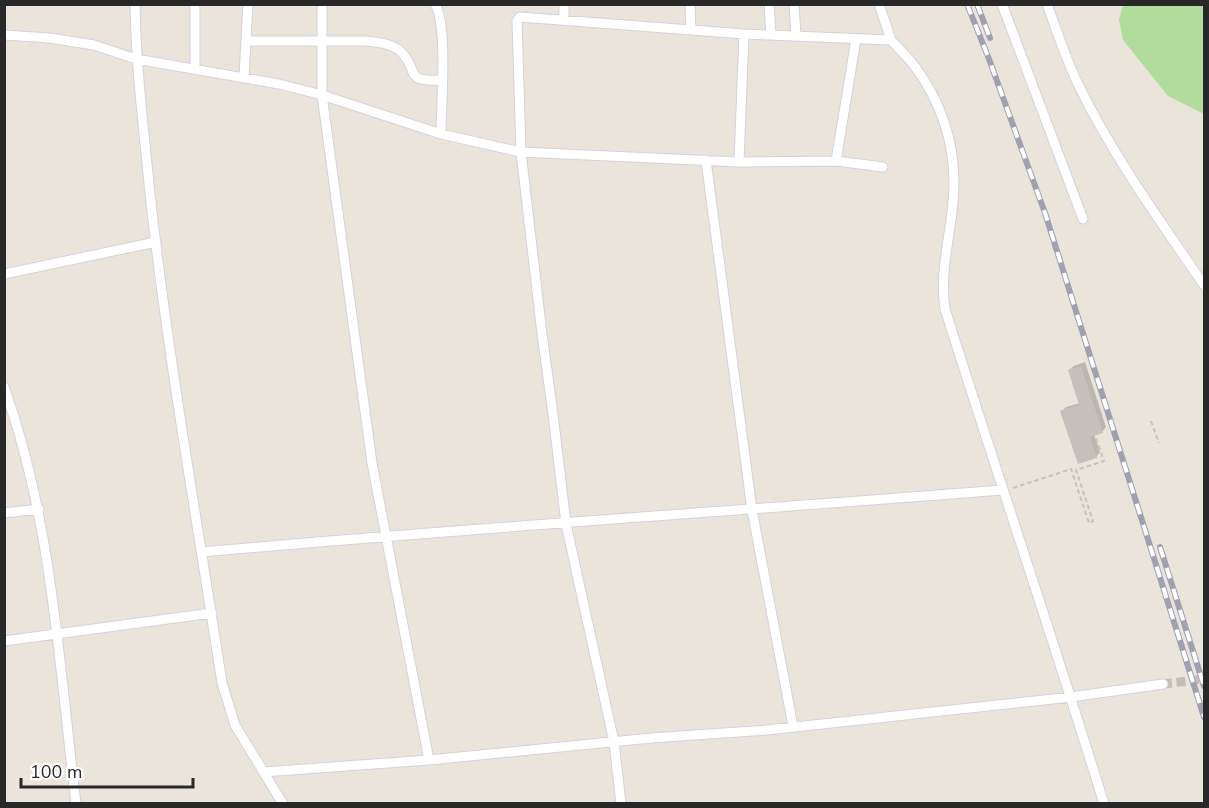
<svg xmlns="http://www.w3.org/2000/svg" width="1209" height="808" font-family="'Nunito Sans',sans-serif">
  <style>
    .green { fill: #b1dc9c }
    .shadow { fill: #0003 }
    .building { fill: #c5c0bb }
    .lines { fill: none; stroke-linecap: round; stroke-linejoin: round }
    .minor-tunnel { stroke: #c3beb7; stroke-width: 9; stroke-dasharray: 9 4.5; stroke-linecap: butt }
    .minor-casing { stroke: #d1d3e0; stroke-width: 11 }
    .path { stroke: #c3c3c3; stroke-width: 2; stroke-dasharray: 4.5 3; stroke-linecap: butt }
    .minor { stroke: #fff; stroke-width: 9 }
    .rail-casing { stroke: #9fa1b1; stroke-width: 6 }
    .rail { stroke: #fff; stroke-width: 4; stroke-dasharray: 11; stroke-linecap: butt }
  </style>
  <rect width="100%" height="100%" fill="#eae4db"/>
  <path class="green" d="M1123 5H1204V114L1168 96 1123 40 1119 20Z"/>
  <path class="shadow" d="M1085 362 1106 427 1102 432 1094 434 1100 452 1096 457 1062 411 1066 407 1080 403 1069 370 1074 366Z"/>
  <path class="building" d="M1081 366 1103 433 1090 437 1097 458 1078 464 1060 411 1079 405 1068 370Z"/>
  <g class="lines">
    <path class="minor-tunnel" d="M1163 684 1204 679"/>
    <g class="minor-casing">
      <path id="minor" d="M135 4C136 68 144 131 150 194 168 358 197 520 222 683L235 725 283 804
        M322 4V95L372 463 429 760
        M435 4C448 25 441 106 441 134
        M690 4 691 30
        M769 4 771 35
        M794 4 796 36
        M879 4 891 40
        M1002 4 1083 219
        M1047 4C1057 31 1066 60 1079 86 1113 156 1160 221 1204 285
        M564 19V4
        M4 35 49 38 94 45 136 59 279 84 322 95 441 134 521 152 739 162 836 161 856 39
        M246 41H364C376 42 390 43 400 51 421 70 401 82 441 80
        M195 69V4
        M244 76 248 4
        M706 160 752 510 793 726
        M836 161 883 167
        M739 162 744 34
        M4 274 156 242
        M4 387C52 520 59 664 76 804
        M4 513 39 509
        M202 552C468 528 736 511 1002 490
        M4 641 212 613
        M263 772 429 760 651 738 767 730 1071 697 1163 684
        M621 804 614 742 566 524 553 414 542 334 521 152 517 21 520 17 744 34 891 40C899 49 909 58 916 68 947 111 959 160 952 212 948 245 940 276 945 309 997 474 1053 638 1104 804"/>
    </g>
    <path class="path" d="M1151 421 1159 443
      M1013 488 1071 469 1089 523 1093 521 1076 470 1104 461 1096 438"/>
    <use href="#minor" class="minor"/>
    <g class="rail-casing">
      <path id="rail" d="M967 4 989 59 1045 213 1204 717
        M977 4 990 38
        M1160 547 1204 686"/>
    </g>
    <use href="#rail" class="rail"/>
  </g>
  <rect width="1209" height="808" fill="none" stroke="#282828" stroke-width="12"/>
  <path d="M21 778v9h172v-9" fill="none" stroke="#282828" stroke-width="3"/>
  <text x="30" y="778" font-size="18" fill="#282828" stroke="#ffffff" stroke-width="4.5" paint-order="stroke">100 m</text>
</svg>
